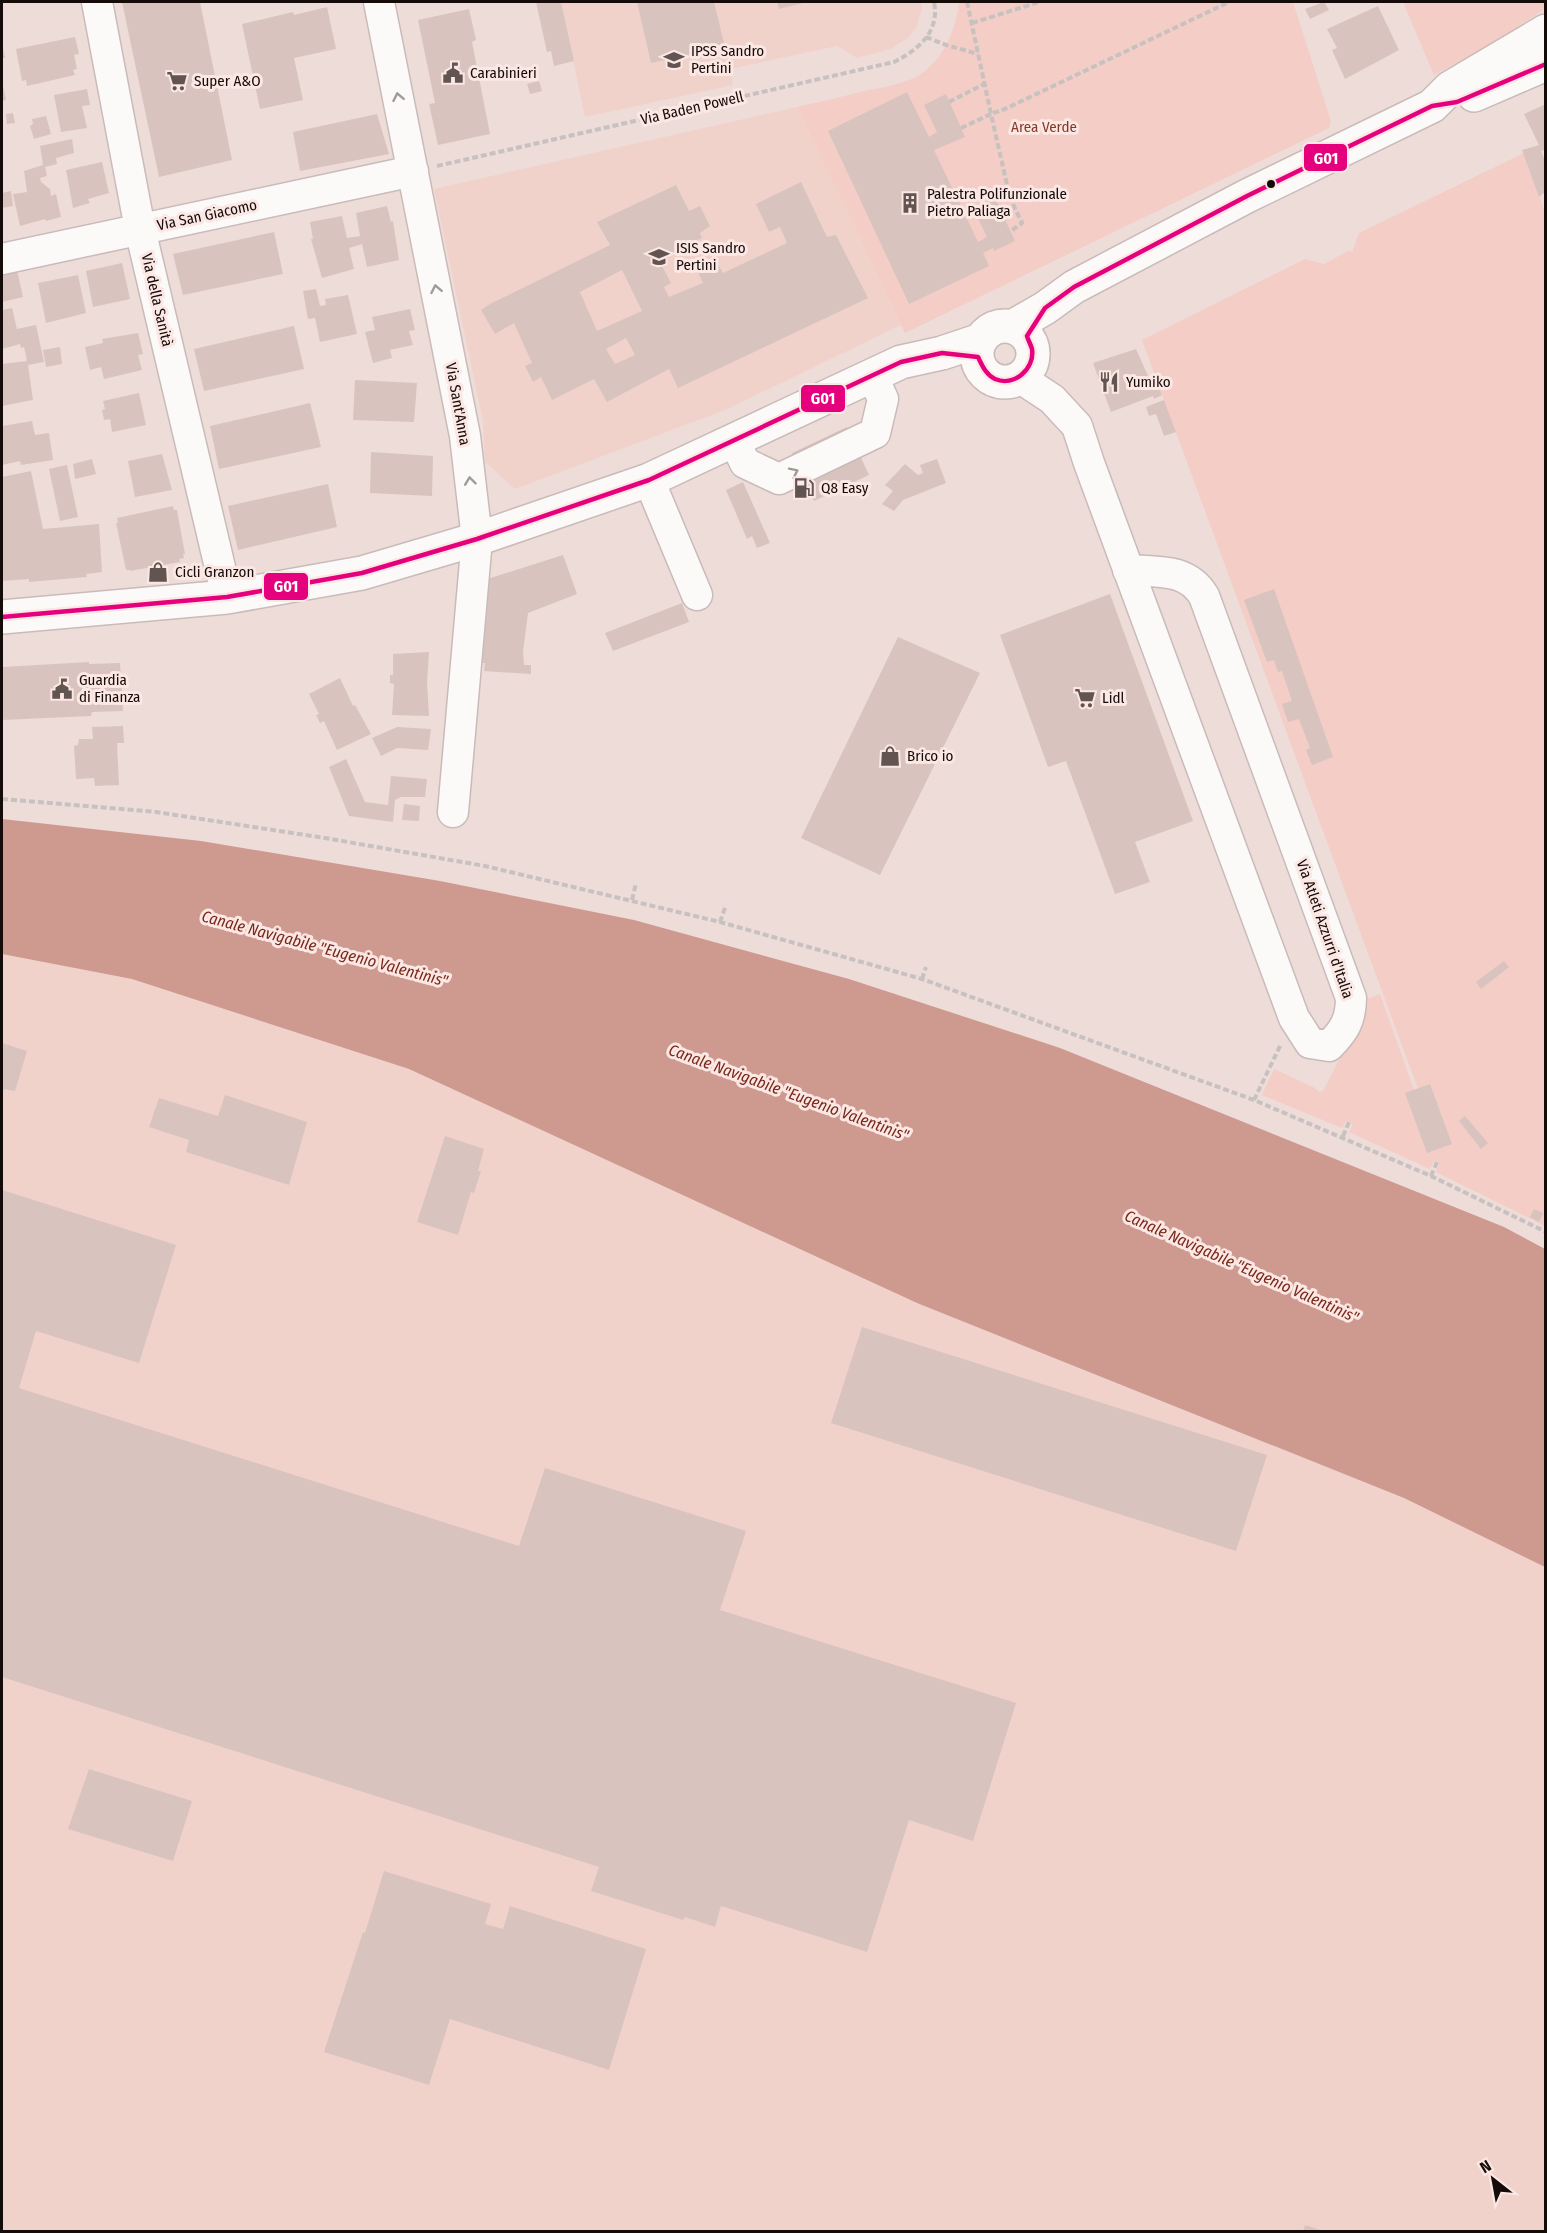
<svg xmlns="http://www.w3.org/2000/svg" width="1547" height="2233" font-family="'Fira Sans Condensed',sans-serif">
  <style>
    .built { fill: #f0d2cb }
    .green { fill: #f3cdc6 }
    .water { fill: #ce998f }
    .building { fill: #d9c3bf; fill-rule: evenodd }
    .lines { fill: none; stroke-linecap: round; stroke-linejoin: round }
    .minor-casing { stroke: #c9bbb9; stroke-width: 33 }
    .major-casing { stroke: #c9bbb9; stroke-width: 36 }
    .path { stroke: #c7c1c0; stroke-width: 4; stroke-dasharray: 6 3; stroke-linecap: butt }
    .minor { stroke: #fcfaf9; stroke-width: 30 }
    .major { stroke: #fcfaf9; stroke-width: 33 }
    .bus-1-casing { stroke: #fbe7e3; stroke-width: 9 }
    .bus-1 { stroke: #e5007d; stroke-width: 4.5 }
    .oneway { stroke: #a09a99 }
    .bus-dot { fill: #150b08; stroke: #fbe7e3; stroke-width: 2 }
    .labels { text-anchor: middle; stroke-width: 6; stroke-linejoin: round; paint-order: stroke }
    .poi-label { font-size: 15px; fill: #150b08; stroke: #fbe7e3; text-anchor: start }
    .street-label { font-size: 15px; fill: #150b08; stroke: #fbe7e3 }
    .park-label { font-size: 15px; fill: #8a3728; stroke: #fbe7e3 }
    .water-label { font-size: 16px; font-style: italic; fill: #792719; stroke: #fbe7e3 }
    .line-badge { stroke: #fbe7e3; stroke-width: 2 }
    .badge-label { font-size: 16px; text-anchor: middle; font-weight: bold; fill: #fff }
  </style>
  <rect width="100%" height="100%" fill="#eedcd9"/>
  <path class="built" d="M561 2H921L922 8 916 28 909 37 891 49 857 58 837 46 730 69 733 85 585 117Z
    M797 107 901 325 725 410 515 489 485 462 483 421 434 189Z
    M2 954 132 979 409 1069 917 1303 1404 1498 1545 1567V2231H2Z"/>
  <path class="green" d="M959 2H1293L1331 121 1329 128 905 333 797 107C819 102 842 97 864 91 881 88 898 85 914 78 942 64 956 31 959 2Z
    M1403 2H1545L1546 8 1492 44 1434 75Z
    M1524 153 1546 215 1545 1226 1436 1172 1439 1164 1434 1161 1430 1169 1349 1132 1353 1124 1346 1121 1342 1128 1262 1095 1274 1069 1315 1088 1319 1092 1323 1091 1368 1004 1367 999 1380 994 1414 1090 1418 1089 1142 340 1305 259 1324 264 1350 250 1352 253 1359 233Z"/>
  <path class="water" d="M2 819 201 841 440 881 634 920 849 979 1060 1048 1504 1227 1545 1249V1567L1404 1498 917 1303 409 1069 132 979 2 954Z"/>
  <path class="building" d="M122 2H200L232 160 159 177Z
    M536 2H561L574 61 554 66 551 51 547 52Z
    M637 2H714L725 47 651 63Z
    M777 2H807L779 9Z
    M1324 2 1329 10 1310 19 1305 9Z
    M1378 6 1399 50 1345 79 1332 50 1337 48 1327 29Z
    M327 7 336 49 294 58 303 100 260 109 242 24 293 12 294 15Z
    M469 9 476 40 472 42 490 134 438 145 429 104 435 103 418 20Z
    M75 37 79 54 74 55 77 69 73 70 75 75 27 86 26 80 22 81 16 49Z
    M2 43 5 58H2Z
    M2 81 6 100 2 101Z
    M539 81 542 91 530 94 527 84Z
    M87 89 90 105 82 106 87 128 61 132 54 95Z
    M907 92 929 137 937 132 924 105 946 94 965 137 934 150 978 242 987 237 973 208 995 198 1015 241 994 251 993 248 983 253 989 266 909 304 828 131Z
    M1546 104V149L1541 151 1546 163V191L1539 197 1522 150 1539 145 1524 114Z
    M13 113 15 123 7 124 6 114Z
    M377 114 389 154 300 171 293 132Z
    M46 116 51 134 34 139 30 126 33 124 32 119Z
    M72 139 74 153 56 158 57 164 45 167 47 176 40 178 41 182 50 189 51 196 56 194 61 217 46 221 45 219 20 226 13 194 27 192 24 171 43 165 40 146Z
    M102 162 109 193 88 199 90 203 73 208 66 170Z
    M801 182 827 237 836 235 868 298 678 388 669 369 607 402 594 379 552 400 541 377 533 382 525 366 532 363 514 323 495 334 481 310 490 304 610 245 597 222 676 185 689 211 700 206 710 226 700 233 702 238 654 261 657 268 662 266 671 283 664 287 669 297 703 283 695 266 714 258 723 273 787 243 780 227 769 232 756 204ZM622 270 642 311 597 331 580 292ZM626 338 635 355 615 364 606 349Z
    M11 191 13 206 2 208V193Z
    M387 206 391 222 393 221 399 260 367 267 362 244 349 248 354 269 322 278 311 239H313L310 222 342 216 347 238 360 236 356 213Z
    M274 232 283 274 183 295 173 254Z
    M122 263 130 299 93 307 86 271Z
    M17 270 23 297 2 302V273Z
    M78 275 86 313 46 323 38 283Z
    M316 289 320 306 326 305 325 299 348 295 357 334 320 342 315 318 308 319 303 291Z
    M12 308 17 329 36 325 44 362 28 365 33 400 2 406V364L27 361 24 347 21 348 20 344 2 349V310Z
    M410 309 415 330 409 331 413 345 390 350 392 358 373 363 365 332 375 330 372 317Z
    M294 326 304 369 204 391 194 349Z
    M138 333 143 354 138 355 142 370 104 379 101 367 90 370 85 347 103 343 102 339Z
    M60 347 62 364 46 367 43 350Z
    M1136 349 1153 387H1159L1162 395 1154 399 1153 396 1111 412 1093 363Z
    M355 380 417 383 414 422 353 420Z
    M139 393 146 425 112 432 110 419 104 420 102 410 105 409 103 401Z
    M1164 400 1176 432 1164 436 1156 414 1149 416 1146 407Z
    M310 403 321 447 219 469 210 426Z
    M32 421 35 435 49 433 53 460 21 465 20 461 2 465V426Z
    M847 427 869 475 814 501 792 453Z
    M371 452 433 456 432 496 370 493Z
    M162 454 172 490 135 497 128 461Z
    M92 459 96 474 75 479 73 464Z
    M937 459 946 483 903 500 894 511 882 504 893 491 885 485 905 464 918 475 923 473 920 465Z
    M67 465 78 517 60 521 49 469Z
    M31 471 43 529 99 524 102 572 86 574 87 577 29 582V579L2 581V477Z
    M743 482 770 543 757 548 752 536 747 539 726 490Z
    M328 484 337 527 238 550 228 506Z
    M173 506 174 510H177L185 554H183L184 558 179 559 180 562 130 571V570H126L116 523H118L117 518Z
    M563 555 577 594 528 613 523 652 524 665H531V674L484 671 485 663H481L484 580Z
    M1274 589 1333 757 1312 765 1306 750 1310 748 1299 719 1288 722 1282 704 1292 701 1282 671 1278 672 1274 660 1267 662 1244 600Z
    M1110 594 1193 821 1135 842 1150 882 1115 894 1066 761 1048 767 1000 635Z
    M682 603 689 622 613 651 605 633Z
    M898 637 980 673 880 875 801 838Z
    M429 652 427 682 429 716 392 715 394 684 390 683V675H393V654Z
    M89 662V664L120 663 123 711 92 712 91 716 2 720V667Z
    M340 678 353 706 355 705 371 734 337 750 324 721 320 723 316 715 319 714 309 694Z
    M123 726 124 743H117L119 785 95 786 94 778 76 779 74 746 78 745 79 739H93L92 727Z
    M397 727 431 729 428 750 397 748 381 756 372 738Z
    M346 759 365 802 388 805 391 776 427 779 425 797H401L395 800 393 822 349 816 329 767Z
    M404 804 420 806 419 821 402 820Z
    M1504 961 1509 967 1481 989 1476 982Z
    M2 1043 27 1051 15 1091 4 1089 3 1092H2Z
    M1430 1084 1452 1144 1427 1153 1405 1093Z
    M225 1095 307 1122 289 1185 186 1152 189 1140 149 1127 159 1098 218 1116Z
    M1465 1116 1488 1143 1481 1149 1459 1121Z
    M445 1136 484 1149 478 1171H481L474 1193 471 1192 458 1235 417 1222Z
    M2 1190 176 1245 139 1363 36 1331 19 1388 519 1546 545 1468 746 1531 720 1610 1016 1703 973 1841 909 1820 867 1952 721 1906 715 1927 685 1917 683 1920 680 1919 591 1891 599 1867 2 1677Z
    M1534 1209 1543 1213 1539 1222 1530 1217Z
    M862 1327 1267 1455 1236 1551 831 1423Z
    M89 1769 192 1801 173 1861 68 1829Z
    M384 1871 491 1904 485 1924 503 1929 510 1906 646 1949 609 2070 450 2019 429 2085 324 2052 363 1932 365 1933Z
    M1305 2225 1323 2231V2232H1303Z"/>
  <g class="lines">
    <g class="minor-casing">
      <path id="minor" d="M97 2 140 229 227 597
        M379 2 465 436 477 539 453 812
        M2 259 413 171
        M1020 378 1052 399 1077 426 1089 463 1294 1018 1310 1043 1329 1046C1344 1031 1351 1020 1351 998L1204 596C1187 568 1158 572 1128 570
        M734 440 745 463 779 479 875 433 883 399 872 375
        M649 480 697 595"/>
    </g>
    <g class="major-casing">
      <path id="major" d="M1474 95 1546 64
        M977 354a28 28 0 1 1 56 0a28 28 0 1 1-56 0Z
        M1012 327 1045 308 1074 287 1247 196 1432 106 1450 88 1546 31
        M2 617 227 597 362 573 477 539 649 480 901 362 942 353 981 340"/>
    </g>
    <path class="path" d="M967 2 991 114 1005 109 1229 2
      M972 23 1039 2
      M926 37 946 45 978 54
      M949 102 984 84
      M961 128 991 114 1010 198 1022 223 1010 232
      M437 166 894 62C918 50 940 32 934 2
      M2 799 156 812 325 838 485 866 720 922 922 979 1254 1100 1431 1176 1546 1232
      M632 900 636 883
      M720 922 726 905
      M922 979 926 967
      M1254 1100 1281 1044
      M1343 1136 1349 1122
      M1431 1176 1437 1162"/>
    <use href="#minor" class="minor"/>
    <use href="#major" class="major"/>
    <g class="bus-1-casing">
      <path id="bus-1" d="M2 617 227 597 362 573 477 539 649 480 901 362 942 353 978 357C982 365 986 375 995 379 1014 387 1035 369 1032 349 1031 345 1028 340 1027 336L1045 308 1074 287 1247 196 1432 106 1457 102 1546 64"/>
    </g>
    <use href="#bus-1" class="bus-1"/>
  </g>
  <defs><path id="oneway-chevron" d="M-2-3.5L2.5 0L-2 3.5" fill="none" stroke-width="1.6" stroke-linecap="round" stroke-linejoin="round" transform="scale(1.5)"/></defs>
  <g class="oneway">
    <use href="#oneway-chevron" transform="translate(398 97) rotate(-101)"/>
    <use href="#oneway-chevron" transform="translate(436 289) rotate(-101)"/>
    <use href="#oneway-chevron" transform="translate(794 472) rotate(-26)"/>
    <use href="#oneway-chevron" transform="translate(470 481) rotate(-97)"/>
  </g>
  <defs>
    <g id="school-bare" transform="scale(1.62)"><path d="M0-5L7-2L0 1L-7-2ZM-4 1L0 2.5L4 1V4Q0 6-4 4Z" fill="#615451" stroke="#fbe7e3" stroke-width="2.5" paint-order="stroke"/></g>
    <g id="civic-bare" transform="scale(1.62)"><path d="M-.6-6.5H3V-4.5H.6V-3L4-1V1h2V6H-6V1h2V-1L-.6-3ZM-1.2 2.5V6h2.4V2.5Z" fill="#615451" stroke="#fbe7e3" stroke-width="2.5" paint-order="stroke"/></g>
    <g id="supermarket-bare" transform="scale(1.62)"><path d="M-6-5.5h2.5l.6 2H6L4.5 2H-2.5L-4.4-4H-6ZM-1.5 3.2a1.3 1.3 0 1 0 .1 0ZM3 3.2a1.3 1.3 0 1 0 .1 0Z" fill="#615451" stroke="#fbe7e3" stroke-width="2.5" paint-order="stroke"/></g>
    <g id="building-bare" transform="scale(1.62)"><path d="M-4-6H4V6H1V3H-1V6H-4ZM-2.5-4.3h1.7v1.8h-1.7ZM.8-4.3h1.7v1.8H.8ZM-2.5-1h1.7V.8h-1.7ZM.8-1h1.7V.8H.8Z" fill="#615451" stroke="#fbe7e3" stroke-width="2.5" paint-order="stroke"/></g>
    <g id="restaurant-bare" transform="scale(1.62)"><path d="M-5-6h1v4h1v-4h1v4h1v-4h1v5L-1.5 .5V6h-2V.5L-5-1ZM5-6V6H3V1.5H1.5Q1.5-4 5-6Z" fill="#615451" stroke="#fbe7e3" stroke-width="2.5" paint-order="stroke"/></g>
    <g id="fuel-bare" transform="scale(1.62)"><path d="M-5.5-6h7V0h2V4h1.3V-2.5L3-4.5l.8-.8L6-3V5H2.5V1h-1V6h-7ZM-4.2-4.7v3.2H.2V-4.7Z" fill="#615451" stroke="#fbe7e3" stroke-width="2.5" paint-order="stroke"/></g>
    <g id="shop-bare" transform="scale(1.62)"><path d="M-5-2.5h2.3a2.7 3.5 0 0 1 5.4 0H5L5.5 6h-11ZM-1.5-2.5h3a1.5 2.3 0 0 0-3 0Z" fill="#615451" stroke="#fbe7e3" stroke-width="2.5" paint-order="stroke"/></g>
  </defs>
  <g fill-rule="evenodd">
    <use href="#school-bare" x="674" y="60"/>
    <use href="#civic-bare" x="453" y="73"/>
    <use href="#supermarket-bare" x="177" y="81"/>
    <use href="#building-bare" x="910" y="203"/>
    <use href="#school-bare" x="659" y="257"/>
    <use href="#restaurant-bare" x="1109" y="382"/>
    <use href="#fuel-bare" x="804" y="488"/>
    <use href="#shop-bare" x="158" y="572"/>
    <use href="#civic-bare" x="62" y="689"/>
    <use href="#supermarket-bare" x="1085" y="698"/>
    <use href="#shop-bare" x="890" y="756"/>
  </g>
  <circle class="bus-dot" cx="1271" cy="184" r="5"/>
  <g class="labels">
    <g class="poi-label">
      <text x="691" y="56">IPSS Sandro<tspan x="691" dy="17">Pertini</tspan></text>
      <text x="470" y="78">Carabinieri</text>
      <text x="194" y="86">Super A&amp;O</text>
      <text x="927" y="199">Palestra Polifunzionale<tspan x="927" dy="17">Pietro Paliaga</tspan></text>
      <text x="676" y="253">ISIS Sandro<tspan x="676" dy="17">Pertini</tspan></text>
      <text x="1126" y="387">Yumiko</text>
      <text x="821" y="493">Q8 Easy</text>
      <text x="175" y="577">Cicli Granzon</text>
      <text x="79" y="685">Guardia<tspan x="79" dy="17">di Finanza</tspan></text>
      <text x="1102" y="703">Lidl</text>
      <text x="907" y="761">Brico io</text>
    </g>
    <g class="street-label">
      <text transform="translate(692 108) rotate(-13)" y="5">Via Baden Powell</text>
      <text transform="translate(207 215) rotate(-12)" y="5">Via San Giacomo</text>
      <text transform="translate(157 300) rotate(77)" y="5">Via della Sanità</text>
      <text transform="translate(458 404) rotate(80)" y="5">Via Sant'Anna</text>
      <text transform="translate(1325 929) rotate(71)" y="5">Via Atleti Azzurri d'Italia</text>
    </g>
    <g class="park-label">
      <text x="1044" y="132">Area Verde</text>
    </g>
    <g class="water-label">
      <text transform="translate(325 948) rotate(15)" y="6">Canale Navigabile "Eugenio Valentinis"</text>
      <text transform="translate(789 1092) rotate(20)" y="6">Canale Navigabile "Eugenio Valentinis"</text>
      <text transform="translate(1242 1266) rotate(24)" y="6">Canale Navigabile "Eugenio Valentinis"</text>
    </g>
  </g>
  <g class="line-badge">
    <rect x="1303" y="143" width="45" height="29" rx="6" fill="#e5007d"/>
    <rect x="800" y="384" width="46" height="29" rx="6" fill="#e5007d"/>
    <rect x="263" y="572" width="46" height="29" rx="6" fill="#e5007d"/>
  </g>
  <g class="badge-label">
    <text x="1326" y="164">G01</text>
    <text x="823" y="404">G01</text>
    <text x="286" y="592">G01</text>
  </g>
  <rect width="1547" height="2233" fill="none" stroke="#150b08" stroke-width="6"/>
  <g transform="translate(1493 2179) rotate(329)" stroke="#fbe7e3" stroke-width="4.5" paint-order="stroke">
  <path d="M0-4.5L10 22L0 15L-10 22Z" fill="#150b08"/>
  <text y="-9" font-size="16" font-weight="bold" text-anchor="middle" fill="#150b08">N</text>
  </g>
</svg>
